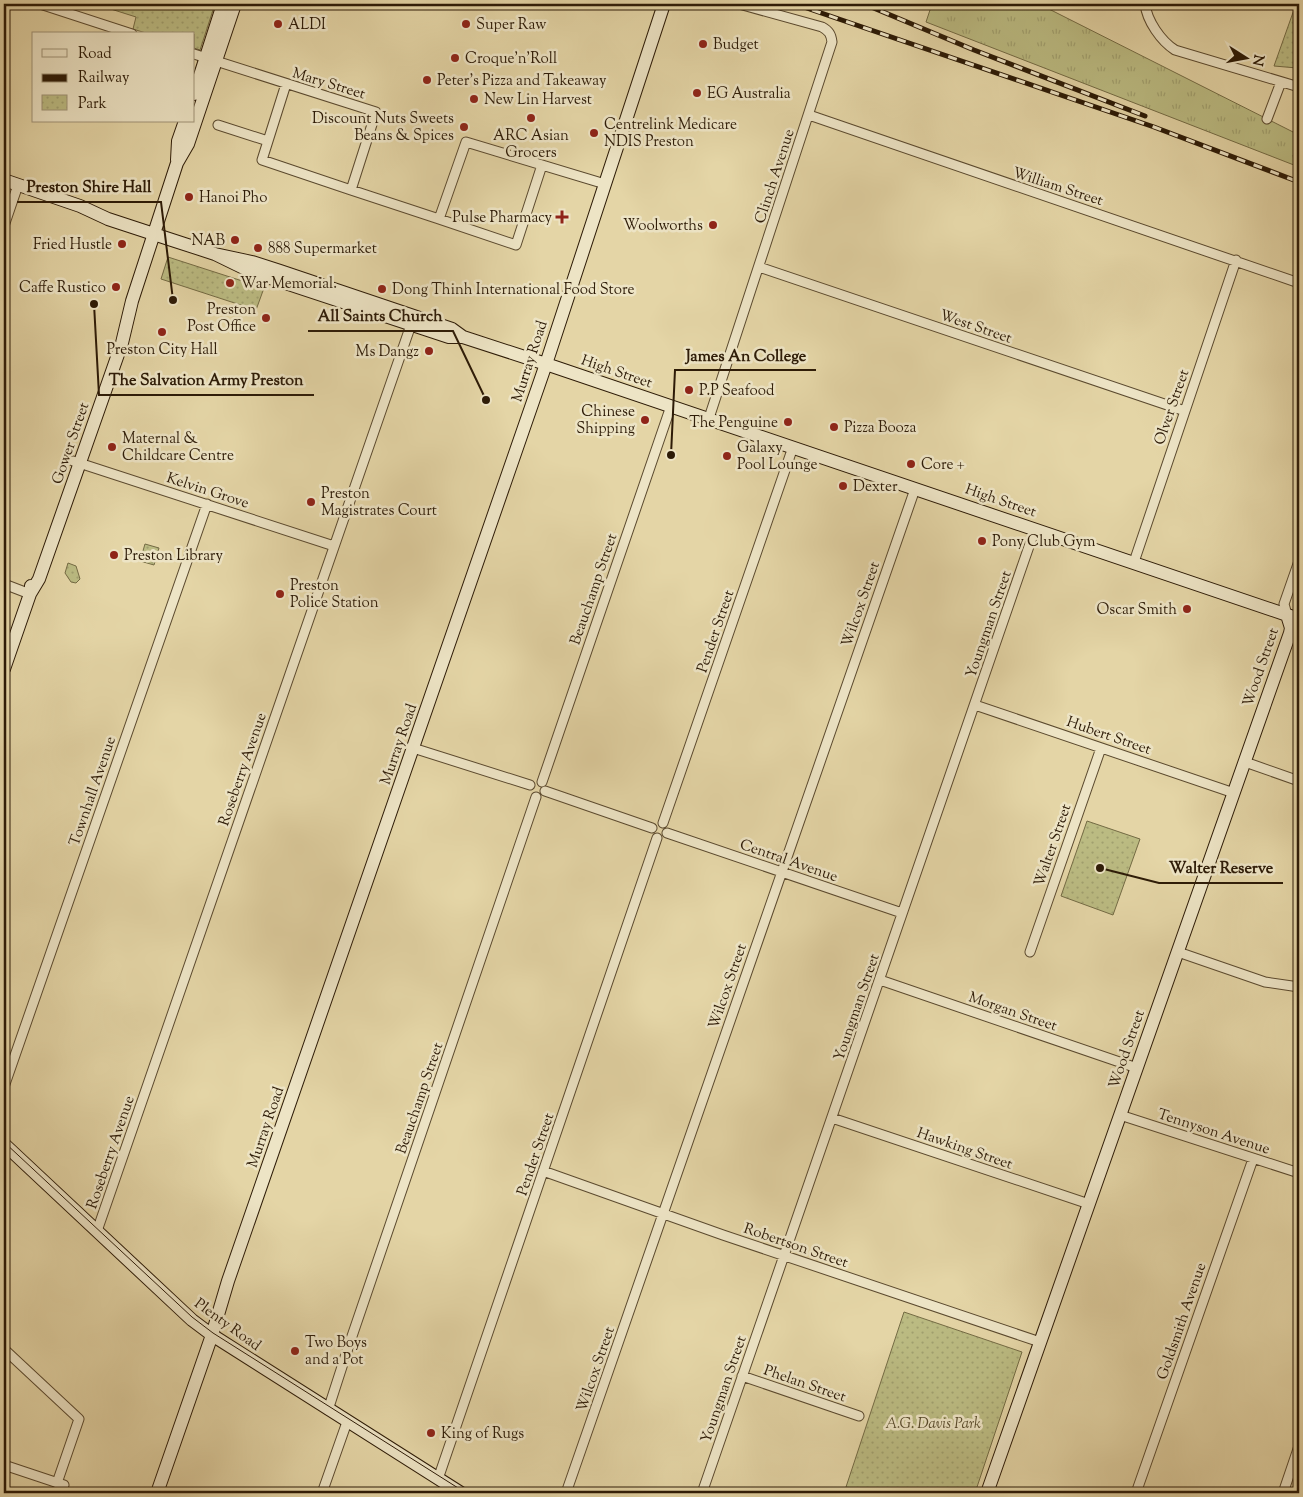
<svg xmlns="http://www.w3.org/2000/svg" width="1303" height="1497" font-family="'Sorts Mill Goudy',serif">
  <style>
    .grass { fill: url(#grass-tufts); stroke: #746b44 }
    .park { fill: url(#park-dots); stroke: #746b44 }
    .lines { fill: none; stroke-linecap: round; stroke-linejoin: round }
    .street-casing { stroke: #5b4a2f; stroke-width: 11 }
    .secondary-casing { stroke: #2d1b07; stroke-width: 14 }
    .street { stroke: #ede4c5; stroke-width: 9 }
    .secondary { stroke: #ede4c5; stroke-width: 12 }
    .tram { stroke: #2d1b07; stroke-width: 1 }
    .rail-casing { stroke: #2d1b07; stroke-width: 5 }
    .rail { stroke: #ede4c5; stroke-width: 3; stroke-dasharray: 9; stroke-linecap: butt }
    .poi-dot { fill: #8f2418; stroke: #ede4c5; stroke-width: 2 }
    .labels { text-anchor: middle; stroke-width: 5; stroke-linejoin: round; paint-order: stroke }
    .poi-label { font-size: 15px; fill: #2d1b07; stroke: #ede4c5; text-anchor: start }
    .street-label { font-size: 15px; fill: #2d1b07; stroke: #ede4c5 }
    .park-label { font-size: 15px; font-style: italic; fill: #584b2c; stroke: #ede4c5 }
    .leader { fill: none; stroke: #2d1b07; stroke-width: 2 }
    .callout-dot { fill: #2d1b07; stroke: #ede4c5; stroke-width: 2 }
    .callout-label { font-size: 16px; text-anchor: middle; font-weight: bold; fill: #2d1b07; stroke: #ede4c5; stroke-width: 5; stroke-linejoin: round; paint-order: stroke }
  </style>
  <defs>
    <pattern id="grass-tufts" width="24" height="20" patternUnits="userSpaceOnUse" patternTransform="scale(1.25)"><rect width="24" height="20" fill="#bbbb82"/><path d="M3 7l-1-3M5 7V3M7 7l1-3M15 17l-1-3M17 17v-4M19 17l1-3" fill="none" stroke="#a1a06f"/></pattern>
    <pattern id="park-dots" width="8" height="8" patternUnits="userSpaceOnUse" patternTransform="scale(1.25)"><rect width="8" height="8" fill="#bbbb82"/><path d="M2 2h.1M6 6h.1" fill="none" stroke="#a1a06f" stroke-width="1.8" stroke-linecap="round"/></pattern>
  </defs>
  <rect width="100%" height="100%" fill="#e4d5a6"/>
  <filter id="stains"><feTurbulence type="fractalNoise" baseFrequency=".004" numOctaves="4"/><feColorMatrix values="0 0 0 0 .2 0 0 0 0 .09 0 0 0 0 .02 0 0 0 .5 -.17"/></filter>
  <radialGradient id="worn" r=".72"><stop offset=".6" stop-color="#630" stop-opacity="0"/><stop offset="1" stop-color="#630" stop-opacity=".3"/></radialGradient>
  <path class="grass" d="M932 4H1039L1299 135V167L926 22Z"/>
  <path class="park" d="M95 4H215L200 50 194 48V34H149L133 29 136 17Z
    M1296 4H1299V63L1297 68 1274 66Z
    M168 257 264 288 256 310 161 279Z
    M145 544 159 548 154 565 140 561Z
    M68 563 76 566 80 579 76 583 71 582 65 573Z
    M1087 821 1140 839 1113 915 1061 896Z
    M904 1312 1022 1352 975 1493H844Z"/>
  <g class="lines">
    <g class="street-casing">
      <path id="street" d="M40 4 132 34
        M1145 4C1147 21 1161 41 1175 50L1299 87
        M194 54 376 112 351 190 439 219 466 142 605 184
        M286 84 262 160 351 190
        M809 115 1299 283
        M1267 119 1281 82
        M218 125 268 141
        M439 219 516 245 542 165
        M4 226 18 185
        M759 267 1185 411
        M709 418 832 42C831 34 829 31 822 27L739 4
        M73 461 334 546
        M1134 562 1236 260
        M4 584 30 594
        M1287 615 1284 604 1299 561
        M975 705 1234 793
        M413 748 530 785
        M1245 762 1299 781
        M542 782 671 406
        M545 791 652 828
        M663 823 793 447
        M667 833 902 913
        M1030 952 1101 748
        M1178 952 1265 982 1299 987
        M880 980 1137 1068
        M4 1087 207 504
        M1120 1115 1299 1173
        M832 1118 1089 1204
        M543 1171 723 1235 1040 1342
        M97 1231 413 319
        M4 1349 79 1419 57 1483
        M742 1376 859 1416
        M328 1410 349 1345 536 797
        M4 1465 64 1485
        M438 1479 657 838
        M322 1493 347 1422
        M566 1493 915 489
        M702 1493 1035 529
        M1136 1493 1253 1159
        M1283 1493 1299 1446"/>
    </g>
    <g class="secondary-casing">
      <path id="secondary" d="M194 94 223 4
        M177 160 178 141 185 121
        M4 180 80 206 108 219 172 240 215 254 252 262 280 271 452 329 463 337
        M215 254 252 272 449 337H463L546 364 1299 619
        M30 594 39 579 122 343 132 301 177 163 188 144 235 4
        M4 669 30 594 31 586
        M4 1144 192 1320 212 1335 461 1493
        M157 1493 212 1335 228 1281 546 364 664 4
        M987 1493 1290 633 1291 628 1287 615"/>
    </g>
    <use href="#street" class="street"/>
    <use href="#secondary" class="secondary"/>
    <path class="tram" d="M4 1142 192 1317 213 1333 466 1493"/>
    <g class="rail-casing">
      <path id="rail" d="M795 4 1154 127 1299 182
        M864 4 974 50 1145 116"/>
    </g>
    <use href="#rail" class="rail"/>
  </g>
  <g class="poi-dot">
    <circle cx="278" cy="24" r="5"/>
    <circle cx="466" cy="24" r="5"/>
    <circle cx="703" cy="44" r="5"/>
    <circle cx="455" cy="58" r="5"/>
    <circle cx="427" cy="80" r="5"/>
    <circle cx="697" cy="93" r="5"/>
    <circle cx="474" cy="99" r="5"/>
    <circle cx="531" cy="118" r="5"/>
    <circle cx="464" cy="127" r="5"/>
    <circle cx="594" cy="133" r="5"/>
    <circle cx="189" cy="197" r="5"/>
    <path d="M559.5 209.5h5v5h5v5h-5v5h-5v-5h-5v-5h5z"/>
    <circle cx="713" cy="225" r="5"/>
    <circle cx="235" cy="240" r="5"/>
    <circle cx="122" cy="244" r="5"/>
    <circle cx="258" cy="248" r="5"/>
    <circle cx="230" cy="283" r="5"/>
    <circle cx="116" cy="287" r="5"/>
    <circle cx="382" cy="289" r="5"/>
    <circle cx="266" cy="318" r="5"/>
    <circle cx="162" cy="332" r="5"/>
    <circle cx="429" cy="351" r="5"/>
    <circle cx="689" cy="390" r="5"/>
    <circle cx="645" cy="420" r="5"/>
    <circle cx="788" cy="422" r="5"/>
    <circle cx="834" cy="427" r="5"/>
    <circle cx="112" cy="447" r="5"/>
    <circle cx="727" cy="456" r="5"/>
    <circle cx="911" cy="464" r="5"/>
    <circle cx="843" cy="486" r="5"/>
    <circle cx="311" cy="502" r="5"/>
    <circle cx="982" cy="541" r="5"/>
    <circle cx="114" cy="555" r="5"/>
    <circle cx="280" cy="594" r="5"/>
    <circle cx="1187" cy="609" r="5"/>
    <circle cx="295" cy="1351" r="5"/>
    <circle cx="431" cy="1433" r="5"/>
  </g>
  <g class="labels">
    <g class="poi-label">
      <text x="288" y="29">ALDI</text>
      <text x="476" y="29">Super Raw</text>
      <text x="713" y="49">Budget</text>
      <text x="465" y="63">Croque'n'Roll</text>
      <text x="437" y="85">Peter's Pizza and Takeaway</text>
      <text x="707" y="98">EG Australia</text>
      <text x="484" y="104">New Lin Harvest</text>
      <text x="454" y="123" text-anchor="end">Discount Nuts Sweets<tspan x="454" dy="17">Beans &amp; Spices</tspan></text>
      <text x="604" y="129">Centrelink Medicare<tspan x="604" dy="17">NDIS Preston</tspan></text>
      <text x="531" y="140" text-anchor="middle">ARC Asian<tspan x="531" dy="17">Grocers</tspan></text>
      <text x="199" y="202">Hanoi Pho</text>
      <text x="552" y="222" text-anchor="end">Pulse Pharmacy</text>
      <text x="703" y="230" text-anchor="end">Woolworths</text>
      <text x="225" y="245" text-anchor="end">NAB</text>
      <text x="112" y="249" text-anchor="end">Fried Hustle</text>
      <text x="268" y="253">888 Supermarket</text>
      <text x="240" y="288">War Memorial.</text>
      <text x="106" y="292" text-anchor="end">Caffe Rustico</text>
      <text x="392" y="294">Dong Thinh International Food Store</text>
      <text x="256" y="314" text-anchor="end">Preston<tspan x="256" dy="17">Post Office</tspan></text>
      <text x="162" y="354" text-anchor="middle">Preston City Hall</text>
      <text x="419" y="356" text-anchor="end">Ms Dangz</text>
      <text x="699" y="395">P.P Seafood</text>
      <text x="635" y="416" text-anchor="end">Chinese<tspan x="635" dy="17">Shipping</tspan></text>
      <text x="778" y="427" text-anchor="end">The Penguine</text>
      <text x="844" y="432">Pizza Booza</text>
      <text x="122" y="443">Maternal &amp;<tspan x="122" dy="17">Childcare Centre</tspan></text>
      <text x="737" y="452">Galaxy<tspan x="737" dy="17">Pool Lounge</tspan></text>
      <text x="921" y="469">Core +</text>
      <text x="853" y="491">Dexter</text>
      <text x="321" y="498">Preston<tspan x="321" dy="17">Magistrates Court</tspan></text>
      <text x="992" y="546">Pony Club Gym</text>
      <text x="124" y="560">Preston Library</text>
      <text x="290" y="590">Preston<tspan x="290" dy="17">Police Station</tspan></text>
      <text x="1177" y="614" text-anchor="end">Oscar Smith</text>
      <text x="305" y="1347">Two Boys<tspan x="305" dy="17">and a Pot</tspan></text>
      <text x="441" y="1438">King of Rugs</text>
    </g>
    <g class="street-label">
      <text transform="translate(329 83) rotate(17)" y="5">Mary Street</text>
      <text transform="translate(774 176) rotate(-72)" y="5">Clinch Avenue</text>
      <text transform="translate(1058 186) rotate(18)" y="5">William Street</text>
      <text transform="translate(976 326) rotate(19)" y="5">West Street</text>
      <text transform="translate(529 361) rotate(-72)" y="5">Murray Road</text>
      <text transform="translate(617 371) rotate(19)" y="5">High Street</text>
      <text transform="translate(1171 407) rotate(-71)" y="5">Olver Street</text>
      <text transform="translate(70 443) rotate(-71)" y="5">Gower Street</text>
      <text transform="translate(208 490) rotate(18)" y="5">Kelvin Grove</text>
      <text transform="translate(1001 500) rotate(19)" y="5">High Street</text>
      <text transform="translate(593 589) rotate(-71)" y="5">Beauchamp Street</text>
      <text transform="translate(860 604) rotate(-71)" y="5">Wilcox Street</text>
      <text transform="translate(988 624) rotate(-71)" y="5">Youngman Street</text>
      <text transform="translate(715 631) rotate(-71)" y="5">Pender Street</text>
      <text transform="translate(1260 667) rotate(-71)" y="5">Wood Street</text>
      <text transform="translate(1109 735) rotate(19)" y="5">Hubert Street</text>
      <text transform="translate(398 744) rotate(-71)" y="5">Murray Road</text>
      <text transform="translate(242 769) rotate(-71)" y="5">Roseberry Avenue</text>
      <text transform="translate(92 791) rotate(-71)" y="5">Townhall Avenue</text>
      <text transform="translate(1052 845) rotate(-71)" y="5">Walter Street</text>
      <text transform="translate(789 860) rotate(19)" y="5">Central Avenue</text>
      <text transform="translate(727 986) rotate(-71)" y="5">Wilcox Street</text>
      <text transform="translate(856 1007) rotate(-71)" y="5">Youngman Street</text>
      <text transform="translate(1013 1011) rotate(19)" y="5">Morgan Street</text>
      <text transform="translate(1126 1049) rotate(-71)" y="5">Wood Street</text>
      <text transform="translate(419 1098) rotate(-71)" y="5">Beauchamp Street</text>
      <text transform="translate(265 1127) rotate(-71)" y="5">Murray Road</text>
      <text transform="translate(1214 1131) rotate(18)" y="5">Tennyson Avenue</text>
      <text transform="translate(965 1148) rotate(19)" y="5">Hawking Street</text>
      <text transform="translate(110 1152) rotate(-71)" y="5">Roseberry Avenue</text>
      <text transform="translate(535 1154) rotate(-71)" y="5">Pender Street</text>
      <text transform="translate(796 1245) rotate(19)" y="5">Robertson Street</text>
      <text transform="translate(1181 1321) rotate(-71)" y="5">Goldsmith Avenue</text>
      <text transform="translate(228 1324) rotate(36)" y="5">Plenty Road</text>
      <text transform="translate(595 1369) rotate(-71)" y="5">Wilcox Street</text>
      <text transform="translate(805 1383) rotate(19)" y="5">Phelan Street</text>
      <text transform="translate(723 1389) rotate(-71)" y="5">Youngman Street</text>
    </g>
    <g class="park-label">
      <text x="933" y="1428">A.G. Davis Park</text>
    </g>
  </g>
  <path class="leader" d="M173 300L161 202H17M486 400L453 331H308M671 455L675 370H816M94 304L99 395H314M1100 868L1159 883H1283"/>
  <g class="callout-dot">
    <circle cx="173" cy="300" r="5"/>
    <circle cx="486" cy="400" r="5"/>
    <circle cx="671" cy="455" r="5"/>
    <circle cx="94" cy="304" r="5"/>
    <circle cx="1100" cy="868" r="5"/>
  </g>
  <g class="callout-label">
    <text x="89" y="192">Preston Shire Hall</text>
    <text x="380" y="321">All Saints Church</text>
    <text x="746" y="361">James An College</text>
    <text x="206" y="385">The Salvation Army Preston</text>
    <text x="1221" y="873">Walter Reserve</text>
  </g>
  <rect width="1303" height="1497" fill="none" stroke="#e4d5a6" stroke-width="20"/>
  <rect x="5" y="5" width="1293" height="1487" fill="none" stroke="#2d1b07" stroke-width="2.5"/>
  <rect x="10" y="10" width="1283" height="1477" fill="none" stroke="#2d1b07"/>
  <rect x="32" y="32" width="162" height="90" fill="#ede4c5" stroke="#a09479"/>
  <rect x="42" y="49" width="25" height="8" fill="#ede4c5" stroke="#a09479"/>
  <text x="78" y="58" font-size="15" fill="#2d1b07">Road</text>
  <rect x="42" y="74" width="25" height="8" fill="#2d1b07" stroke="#a09479"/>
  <text x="78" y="82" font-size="15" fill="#2d1b07">Railway</text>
  <rect x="42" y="95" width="25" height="15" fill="url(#park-dots)" stroke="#a09479"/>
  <text x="78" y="108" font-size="15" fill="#2d1b07">Park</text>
  <g transform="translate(1246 58) rotate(101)" stroke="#ede4c5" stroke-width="4" paint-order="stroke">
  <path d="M0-4L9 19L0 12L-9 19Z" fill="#2d1b07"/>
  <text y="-8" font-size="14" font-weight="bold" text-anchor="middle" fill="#2d1b07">N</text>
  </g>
  <rect width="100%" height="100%" filter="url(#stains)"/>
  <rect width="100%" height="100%" fill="url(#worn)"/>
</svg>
